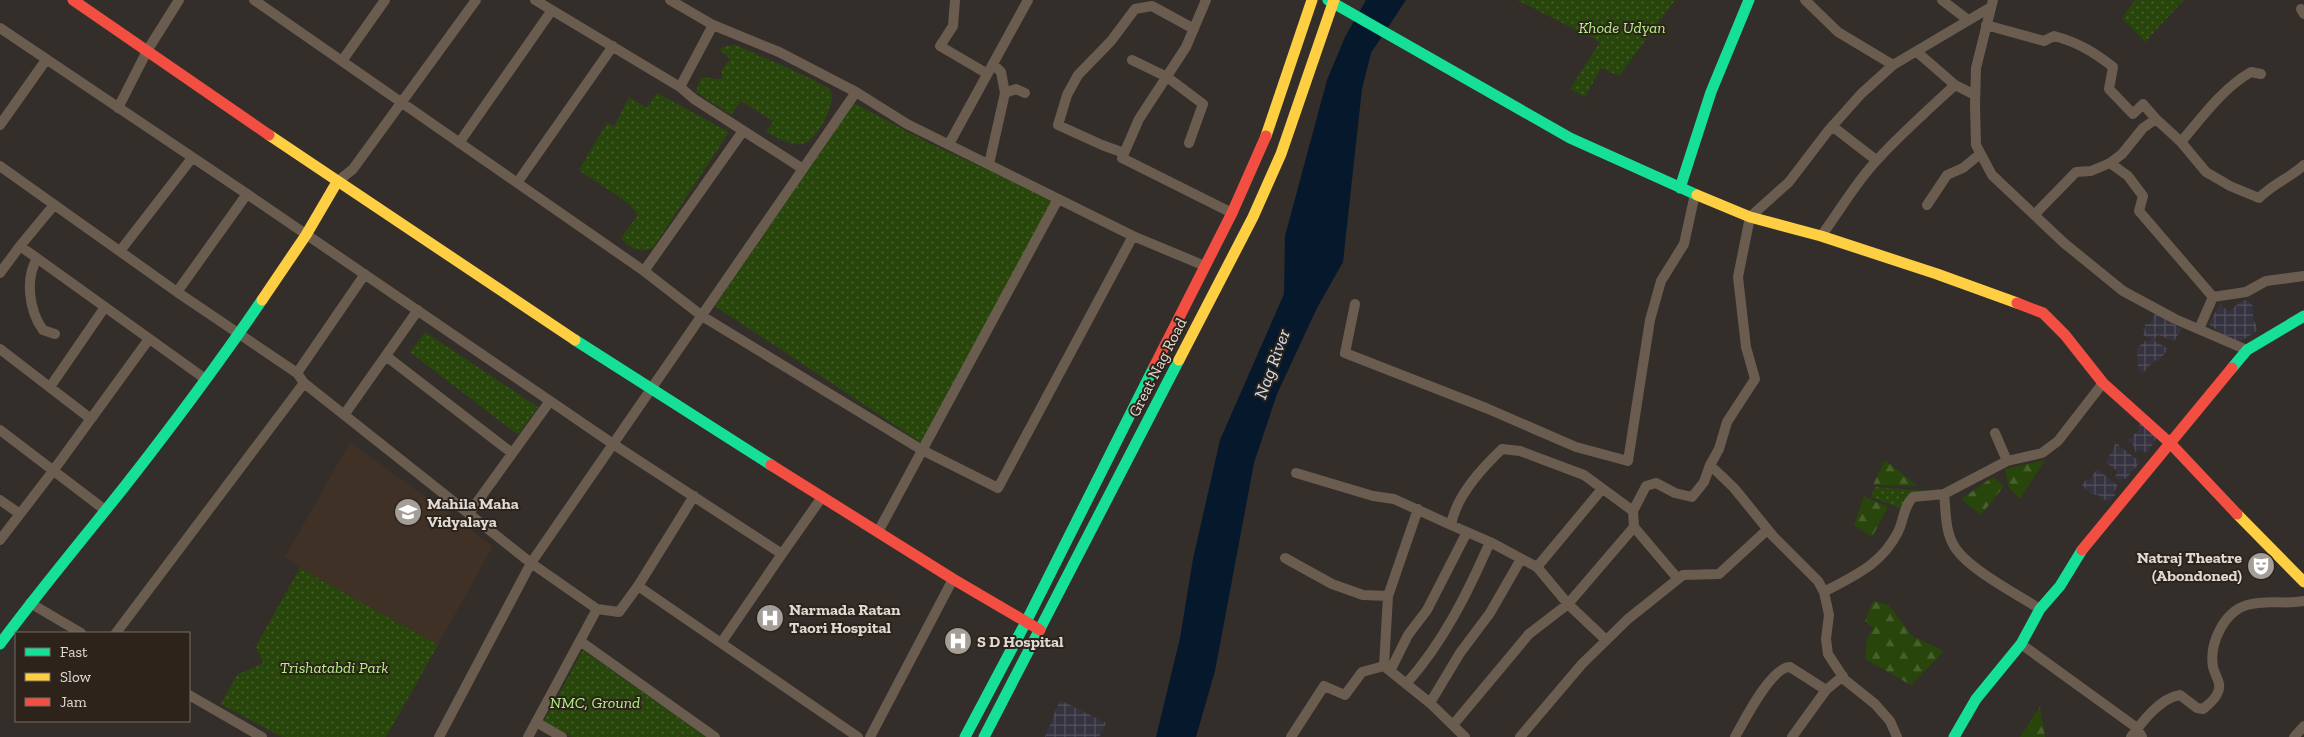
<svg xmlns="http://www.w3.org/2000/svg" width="2304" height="737" font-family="'Zilla Slab',serif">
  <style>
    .industrial { fill: url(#industrial-grid) }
    .built { fill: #3f3126 }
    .grass { fill: url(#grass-dots) }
    .forest { fill: url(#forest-firs) }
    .water { fill: #06192c }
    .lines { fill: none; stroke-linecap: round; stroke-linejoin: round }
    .street { stroke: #6a5c4f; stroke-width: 10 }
    .fast { stroke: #16e098; stroke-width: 11 }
    .slow { stroke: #ffcf43; stroke-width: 11 }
    .jam { stroke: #f24e42; stroke-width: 11 }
    .labels { text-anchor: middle; stroke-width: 4; stroke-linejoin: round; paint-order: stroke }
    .park-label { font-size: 16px; font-style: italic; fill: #aff484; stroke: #2d231b }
    .street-label { font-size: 16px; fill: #e1dbd5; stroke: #2d231b }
    .poi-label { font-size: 16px; font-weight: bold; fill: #e1dbd5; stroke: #2d231b; text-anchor: start }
    .water-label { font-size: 18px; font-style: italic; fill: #cee0f2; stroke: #2d231b }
  </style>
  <defs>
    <pattern id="industrial-grid" width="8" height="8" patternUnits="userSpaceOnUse" patternTransform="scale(1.25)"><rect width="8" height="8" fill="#363341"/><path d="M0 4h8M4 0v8" fill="none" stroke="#53505c"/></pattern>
    <pattern id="grass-dots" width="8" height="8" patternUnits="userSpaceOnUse" patternTransform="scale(1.25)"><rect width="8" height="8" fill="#28460b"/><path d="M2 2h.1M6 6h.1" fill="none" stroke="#47602e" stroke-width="1.8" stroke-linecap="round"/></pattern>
    <pattern id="forest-firs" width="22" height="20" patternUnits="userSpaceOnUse" patternTransform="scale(1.25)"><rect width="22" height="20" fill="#28460b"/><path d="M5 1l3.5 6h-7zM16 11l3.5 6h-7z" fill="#47602e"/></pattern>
  </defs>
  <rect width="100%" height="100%" fill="#332e29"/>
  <path class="industrial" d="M2248 300 2253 306V318L2258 330 2246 338 2238 342 2226 337 2209 324 2218 307 2221 305 2229 312 2241 301Z
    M2157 314 2182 329 2174 341 2158 335 2154 340 2168 349 2158 362 2155 360 2142 374 2138 368 2137 348 2145 341 2148 342 2151 339 2154 340 2143 335 2145 330 2141 328 2146 329 2145 324H2150L2154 315Z
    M2140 423 2157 437 2147 453 2140 450 2136 453 2133 445 2128 441 2129 438 2133 439 2134 434 2137 433Z
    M2116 443 2140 462 2126 479 2120 477 2122 481 2115 477 2118 472 2106 462Z
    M2097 469 2118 486 2113 493 2115 495 2107 503 2106 499 2104 501 2098 495 2091 494 2082 485 2086 480H2090Z
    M1060 700 1106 723 1099 737H1045Z"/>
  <path class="built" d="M350 442 493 546 438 645 300 568 285 557Z"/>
  <path class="grass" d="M1517 0H1675L1619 76 1601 68 1585 97 1570 89 1600 42Z
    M2135 0H2184L2145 42 2122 18Z
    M736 45C749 51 826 84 830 90 838 102 818 137 806 143 794 148 777 138 766 132L773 121 741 101 731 115 696 92 701 78C709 76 714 80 721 79L723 76 721 71 730 59 719 49 726 46Z
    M657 93 729 132 653 248C641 253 629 249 621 238L638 215C627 197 596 184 579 170L607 123 614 127 629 97 647 108Z
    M854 103 931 144 1054 200 922 443 715 306Z
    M425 332 538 407 518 435 410 352Z
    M1875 487 1930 491 1910 496 1900 508 1871 497Z
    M300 568 438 645 386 737H282L221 704 237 675 263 663 256 646Z
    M583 650 706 737H572L544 721Z"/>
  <path class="forest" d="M1885 460 1917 486 1873 485Z
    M2045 460 2020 499 2009 488 2005 469Z
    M1993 477 2004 486 1981 515 1961 499Z
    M1864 496 1888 507 1872 537 1854 525Z
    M1873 601 1889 605 1912 636 1944 651 1911 685 1865 659 1867 639 1873 628 1865 621Z
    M2040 707 2045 737H2020Z"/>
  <path class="water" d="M1366 0H1406L1371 53 1362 89 1343 262 1317 308 1277 394 1254 463 1215 671 1196 737H1156L1180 638 1193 559 1220 440 1284 294 1285 236 1327 80 1345 37Z"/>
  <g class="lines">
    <path class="street" d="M254 0 644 271 702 316 922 450 998 488 1133 236
      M535 0 680 87 694 99 803 169
      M670 0 713 25 779 52 856 92 907 124 1133 236 1205 266
      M955 0 953 26 940 46 986 73
      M1206 0 1186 47 1139 119 1122 158 1232 213
      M1805 0 1838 32 1893 65
      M1942 0 1968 20
      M1993 0 1976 68 1975 105 1976 145 1992 175 2064 243 2123 291 2175 319 2247 350
      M2301 9 2304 14
      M1986 25 2044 41 2054 36C2077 42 2094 52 2113 67L2109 89 2133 114 2143 104 2156 119 2181 142 2206 172 2230 186 2259 198C2274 183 2290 178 2304 165
      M0 28 247 194 613 444 782 554 721 643 858 737
      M1917 52 1955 85 1975 95
      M1132 60 1167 77 1203 104 1189 143
      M342 61 385 0
      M680 87 713 25
      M1005 93 1016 89 1025 93
      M118 108 147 51 179 0
      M0 125 46 60
      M1832 126 1876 160
      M2181 142C2202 117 2223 88 2251 72L2261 74
      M459 143 552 10
      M949 144 1028 0
      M1124 153 1102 145 1058 125 1067 95 1078 75 1111 41 1135 9 1152 6 1194 29
      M2110 163 2122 154 2143 128 2156 119
      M989 164 1005 93 1001 72 993 64
      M0 166 177 292 297 373 304 383 531 563 597 609 528 737
      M337 182 353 169 476 0
      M517 183 613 46
      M1927 205 1947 175 1963 168 1980 154
      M2034 215 2076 172 2091 171 2110 163 2128 176 2143 196 2139 211 2213 297 2199 329
      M1821 236C1839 212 1858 179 1878 159 1902 133 1929 109 1955 85
      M20 246 54 205
      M120 251 192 158
      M37 259C25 278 29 311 43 330L55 334
      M644 271 743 131
      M0 273 20 246 204 378
      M177 292 247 194
      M2213 297 2246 292 2266 281 2304 276
      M1355 304 1345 353 1486 408 1576 447 1628 461 1650 320 1661 281 1684 244 1695 194
      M0 349 91 419
      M386 356 512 453
      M297 373 365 274
      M50 387 105 307
      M344 415 418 310
      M0 430 105 510
      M1995 433 2007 461
      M1296 473 1373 496 1394 499 1451 525
      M1944 494C1946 510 1945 530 1953 544 1964 567 2017 594 2040 609
      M0 500 20 514
      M1418 509 1388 596 1384 666 1430 703 1465 737
      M1633 511 1646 486 1656 483 1675 493 1692 497 1704 482 1710 465
      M470 512 550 401
      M878 532 1058 199
      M0 540 53 471 149 339
      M1490 542 1537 567 1568 604 1606 640
      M782 554 822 497
      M1285 558 1332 584 1363 595 1388 596
      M1537 567 1602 489
      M638 586 694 496
      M1824 592C1855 575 1881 565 1898 532 1904 520 1903 507 1913 497L1944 494 2007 461 2042 453 2058 441 2103 383
      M30 603 81 633
      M597 609 619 612 638 586 721 643
      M116 633 304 383
      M580 641 715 737
      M2021 644 2137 728 2142 737
      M1390 671 1408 635 1427 610 1467 532 1451 525C1456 496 1481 469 1502 449L1520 451 1584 475 1633 511 1634 527 1678 579
      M1406 684C1443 643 1468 592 1490 542L1467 532
      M189 695 262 737
      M1430 703 1460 653 1490 613 1521 559
      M536 722 562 737
      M1453 725 1529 634 1568 604 1634 527
      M439 737 531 563 856 92
      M870 737 953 579
      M1291 737 1324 686 1345 695 1362 672 1384 666
      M1520 737 1582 664 1628 619 1683 575 1719 574 1767 530
      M1735 737C1744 721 1771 667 1790 667L1826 690
      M1792 737 1826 690 1843 676
      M1897 737 1890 721 1875 704 1845 680 1828 654 1826 639 1829 615 1824 592 1818 581 1773 536 1734 488 1710 465 1719 449 1727 422 1755 379 1746 347 1738 277 1750 217 1789 182 1828 131 1861 94 1893 65 1991 7
      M2131 737C2142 722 2160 698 2180 695L2197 708 2203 709C2208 705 2216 699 2218 692 2222 683 2215 676 2213 667 2209 643 2224 612 2247 605 2268 599 2285 605 2304 601
      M2294 737 2304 726"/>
    <path class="fast" d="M1328 0 1570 138 1697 195
      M1680 188 1711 92 1749 0
      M575 340 771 465
      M2232 368 2247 350 2304 316
      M0 644C40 590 83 539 125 486 172 426 219 363 262 300
      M965 737 1026 622 1154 367
      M984 737 1179 360
      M1954 737 1976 699 2021 644 2040 609 2060 586 2082 550"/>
    <path class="slow" d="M269 135 575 340
      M1266 136 1312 0
      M1697 195 1750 217 1821 236 1937 274 2017 303
      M262 300 306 235 337 182
      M1179 360 1253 217 1281 154 1334 0
      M2237 514 2304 582"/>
    <path class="jam" d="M73 0 269 135
      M2017 303 2043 313 2065 335 2103 383 2171 444 2237 514
      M1154 367 1232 213 1266 136
      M771 465 953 579 1040 630
      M2082 550 2232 368"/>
  </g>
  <defs>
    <g id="university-disc" transform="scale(1.4375)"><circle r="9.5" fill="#a49e99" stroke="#2d231b"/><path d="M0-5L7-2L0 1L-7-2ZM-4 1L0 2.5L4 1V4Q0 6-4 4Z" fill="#fff"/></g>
    <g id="theatre-disc" transform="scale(1.4375)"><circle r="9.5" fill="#a49e99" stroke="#2d231b"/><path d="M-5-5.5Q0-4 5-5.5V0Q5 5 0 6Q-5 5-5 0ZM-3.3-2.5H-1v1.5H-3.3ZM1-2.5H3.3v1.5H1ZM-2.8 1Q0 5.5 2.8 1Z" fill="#fff"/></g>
    <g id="hospital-disc" transform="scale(1.4375)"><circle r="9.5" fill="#a49e99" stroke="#2d231b"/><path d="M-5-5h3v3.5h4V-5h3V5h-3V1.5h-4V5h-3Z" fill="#fff"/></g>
  </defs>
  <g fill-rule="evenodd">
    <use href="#university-disc" x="408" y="512"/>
    <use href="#theatre-disc" x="2261" y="566"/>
    <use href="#hospital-disc" x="770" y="618"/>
    <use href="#hospital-disc" x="958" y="641"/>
  </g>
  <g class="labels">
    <g class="park-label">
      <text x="1622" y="33">Khode Udyan</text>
      <text x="334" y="673">Trishatabdi Park</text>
      <text x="595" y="708">NMC, Ground</text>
    </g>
    <g class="street-label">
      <text transform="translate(1157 367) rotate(-63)" y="6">Great Nag Road</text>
    </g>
    <g class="poi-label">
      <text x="427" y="509">Mahila Maha<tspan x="427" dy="18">Vidyalaya</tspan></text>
      <text x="2242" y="563" text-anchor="end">Natraj Theatre<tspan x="2242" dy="18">(Abondoned)</tspan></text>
      <text x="789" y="615">Narmada Ratan<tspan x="789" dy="18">Taori Hospital</tspan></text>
      <text x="977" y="647">S D Hospital</text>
    </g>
    <g class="water-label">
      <text transform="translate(1272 364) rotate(-70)" y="6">Nag River</text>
    </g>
  </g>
  <rect x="15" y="632" width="175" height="90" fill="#2d231b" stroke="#756d65"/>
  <rect x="25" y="648" width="25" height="8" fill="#16e098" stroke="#756d65"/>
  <text x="60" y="657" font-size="15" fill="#e1dbd5">Fast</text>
  <rect x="25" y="673" width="25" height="8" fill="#ffcf43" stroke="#756d65"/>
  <text x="60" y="682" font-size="15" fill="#e1dbd5">Slow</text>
  <rect x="25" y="698" width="25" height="8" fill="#f24e42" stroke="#756d65"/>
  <text x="60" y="707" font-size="15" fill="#e1dbd5">Jam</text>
</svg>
